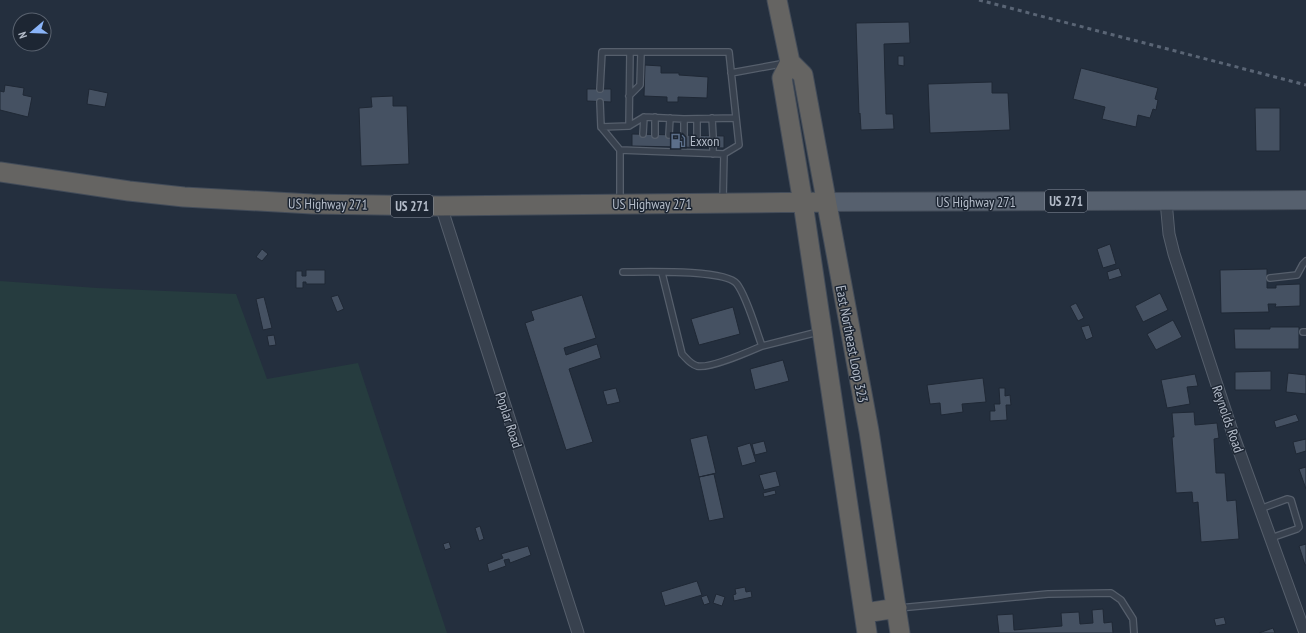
<svg xmlns="http://www.w3.org/2000/svg" width="1306" height="633" font-family="'PT Sans Narrow',sans-serif">
  <style>
    .green { fill: #263c3f }
    .building { fill: #455162; stroke: #1f2835 }
    .lines { fill: none; stroke-linecap: round; stroke-linejoin: round }
    .service-casing { stroke: #565f6c; stroke-width: 8 }
    .minor-casing { stroke: #565f6c; stroke-width: 13 }
    .primary-casing { stroke: #414a57; stroke-width: 20 }
    .trunk-casing { stroke: #434c59; stroke-width: 21 }
    .service { stroke: #38414e; stroke-width: 5.5 }
    .minor { stroke: #38414e; stroke-width: 11 }
    .primary { stroke: #56606e; stroke-width: 18 }
    .trunk { stroke: #656462; stroke-width: 19 }
    .rail { stroke: #5a6575; stroke-width: 3; stroke-dasharray: 4 4; stroke-linecap: butt }
    .labels { text-anchor: middle; stroke-width: 3; stroke-linejoin: round; paint-order: stroke }
    .shield { fill: #1d2633; stroke: #878f9c; stroke-width: 1 }
    .shield-label { font-size: 13px; font-weight: bold; fill: #b4bcc9 }
    .poi-label { font-size: 14px; fill: #b4bcc9; stroke: #1d2633; text-anchor: start }
    .street-label { font-size: 14px; fill: #b4bcc9; stroke: #1d2633 }
  </style>
  <rect width="100%" height="100%" fill="#242f3e"/>
  <path class="green" d="M0 281 97 288 236 294 267 379 358 363 447 633H0Z"/>
  <path class="building" d="M909 22 910 43 884 44 886 114H893L894 129 861 130 860 113 859 114 856 23Z
    M898 56H904V66L898 65Z
    M645 65 661 66V73H679V75L708 77 707 98 678 97V102H667V97L644 96Z
    M1081 68 1158 88 1155 99 1158 100 1156 110 1153 109 1150 118 1138 115 1136 127 1102 119 1105 107 1073 99Z
    M992 82V93H1008L1010 130 930 133 928 84Z
    M5 85 24 88 23 95 32 97 28 117 0 110V91L4 92Z
    M89 89 108 93 105 107 87 104Z
    M587 89H611V102L587 101Z
    M393 96V106H407L409 164 361 166 359 108 372 107 371 97Z
    M1255 108H1280V151H1256Z
    M632 134 724 136V148L632 146Z
    M1110 244 1116 264 1103 268 1097 249Z
    M262 249 268 254 262 261 256 257Z
    M1119 268 1122 276 1109 280 1107 272Z
    M1267 269V288H1276V285L1300 284V306L1275 307 1276 304H1268L1269 312 1221 313 1220 270Z
    M306 270H325V284H306V282H303V288H296V271H302V276H306Z
    M1160 293 1168 310 1143 322 1135 306Z
    M338 295 344 309 337 312 331 297Z
    M582 295 596 338 564 348 566 355 597 344 601 358 569 369 593 442 566 450 525 323 534 320 531 311Z
    M264 297 272 328 263 330 256 299Z
    M1076 303 1084 318 1078 321 1070 306Z
    M733 307 740 334 699 345 691 319Z
    M1173 320 1182 337 1156 350 1147 334Z
    M1089 325 1093 337 1086 340 1081 327Z
    M1270 327H1299V349H1235L1234 329H1270Z
    M274 335 276 345 269 346 267 336Z
    M783 360 789 381 755 390 750 369Z
    M1271 371V390H1235V372Z
    M1288 373 1306 375V394L1286 392Z
    M1195 374 1198 386 1187 387 1190 404 1167 408 1161 380Z
    M983 378 986 402 962 404 963 412 941 415 940 403 930 404 927 385Z
    M616 388 620 402 607 405 603 391Z
    M999 388H1005V396L1010 395 1011 405H1006L1007 420 990 421V411H995L994 404H1000Z
    M1194 412 1195 425 1217 423 1219 438 1214 439 1216 473H1225L1227 501 1236 500 1239 539 1201 542 1198 502 1193 503 1192 492 1176 493 1172 437H1174L1172 413Z
    M1296 414 1299 421 1276 428 1274 421Z
    M707 435 716 473 699 477 690 439Z
    M1306 439V451L1296 454 1293 442Z
    M764 441 767 452 755 455 752 444Z
    M750 443 756 462 742 466 737 447Z
    M1306 467V489L1299 469Z
    M776 471 780 486 764 490 759 475Z
    M714 474 724 518 709 521 699 477Z
    M775 490 776 494 764 497 763 493Z
    M480 526 484 539 479 541 475 528Z
    M449 542 451 548 445 550 443 544Z
    M1306 544V565H1305L1299 546Z
    M528 546 531 555 510 563 509 559 504 560 506 566 489 572 487 564 503 558 501 554Z
    M697 581 702 595 665 606 661 592Z
    M745 587 746 592 751 591 752 597 734 601 733 595 736 594 735 589Z
    M716 594 725 597 722 606 713 603Z
    M707 595 710 603 704 605 701 597Z
    M1103 609 1104 623 1112 622 1113 633H999L997 615 1013 614 1014 630 1062 626 1061 613 1079 612 1080 624 1093 623 1092 610Z
    M1224 617 1226 624 1216 626 1214 619Z
    M1273 628 1275 633H1259Z"/>
  <g class="lines">
    <g class="service-casing">
      <path id="service" d="M731 73 786 63
        M600 89 602 52H729L739 145 724 154
        M629 96 640 85 641 53
        M600 102 601 127 620 150
        M712 118 713 136
        M684 119V135
        M697 119V136
        M629 126 630 52
        M601 127 629 126 644 117 684 119 736 118
        M643 134 644 117
        M655 135V117
        M669 135 670 118
        M713 147V154
        M620 202V150L724 154 723 199
        M623 272C644 272 725 269 737 284 747 297 756 330 762 346L818 332
        M662 273 682 354C687 359 690 364 697 366 710 369 748 352 762 346
        M1270 278 1297 275 1303 264 1306 261
        M1303 332H1306
        M1260 509 1287 499 1291 500 1299 527 1297 529 1271 538
        M899 608 1048 594 1111 593 1121 600 1133 619 1134 633"/>
    </g>
    <g class="minor-casing">
      <path id="minor" d="M1166 201 1169 234 1174 254 1234 437 1305 633
        M441 206 578 633"/>
    </g>
    <g class="primary-casing">
      <path id="primary" d="M826 202 1306 200"/>
    </g>
    <g class="trunk-casing">
      <path id="trunk" d="M777 0 790 62 803 75 869 431 900 633
        M790 62 782 78 803 203 867 633
        M0 172 129 191 184 197 312 204 441 206 826 202
        M865 613 897 608"/>
    </g>
    <use href="#service" class="service"/>
    <use href="#minor" class="minor"/>
    <use href="#primary" class="primary"/>
    <use href="#trunk" class="trunk"/>
    <path class="rail" d="M979 0 1306 85"/>
  </g>
  <defs>
    <g id="fuel-bare" transform="scale(1.2)"><path d="M-5.5-6h7V0h2V4h1.3V-2.5L3-4.5l.8-.8L6-3V5H2.5V1h-1V6h-7ZM-4.2-4.7v3.2H.2V-4.7Z" fill="#5c6f8a" stroke="#1d2633" stroke-width="2.5" paint-order="stroke"/></g>
  </defs>
  <g fill-rule="evenodd">
    <use href="#fuel-bare" x="678" y="141"/>
  </g>
  <g class="labels">
    <g class="shield">
      <rect x="1045" y="190" width="42" height="22" rx="3"/>
      <rect x="391" y="195" width="42" height="22" rx="3"/>
    </g>
    <g class="shield-label">
      <text x="1066" y="206">US 271</text>
      <text x="412" y="211">US 271</text>
    </g>
    <g class="poi-label">
      <text x="690" y="146">Exxon</text>
    </g>
    <g class="street-label">
      <text x="976" y="207">US Highway 271</text>
      <text transform="translate(328 204) rotate(1)" y="5">US Highway 271</text>
      <text x="652" y="209">US Highway 271</text>
      <text transform="translate(852 344) rotate(79)" y="5">East Northeast Loop 323</text>
      <text transform="translate(1228 419) rotate(71)" y="5">Reynolds Road</text>
      <text transform="translate(509 420) rotate(72)" y="5">Poplar Road</text>
    </g>
  </g>
  <g transform="translate(32 32) rotate(251)"><circle r="19" fill="#1d2633" stroke="#59626f"/>
  <path d="M0-3L7 15L0 10L-7 15Z" fill="#8ab4f8"/>
  <text y="-6" font-size="11" font-weight="bold" text-anchor="middle" fill="#b4bcc9">N</text>
  </g>
</svg>
